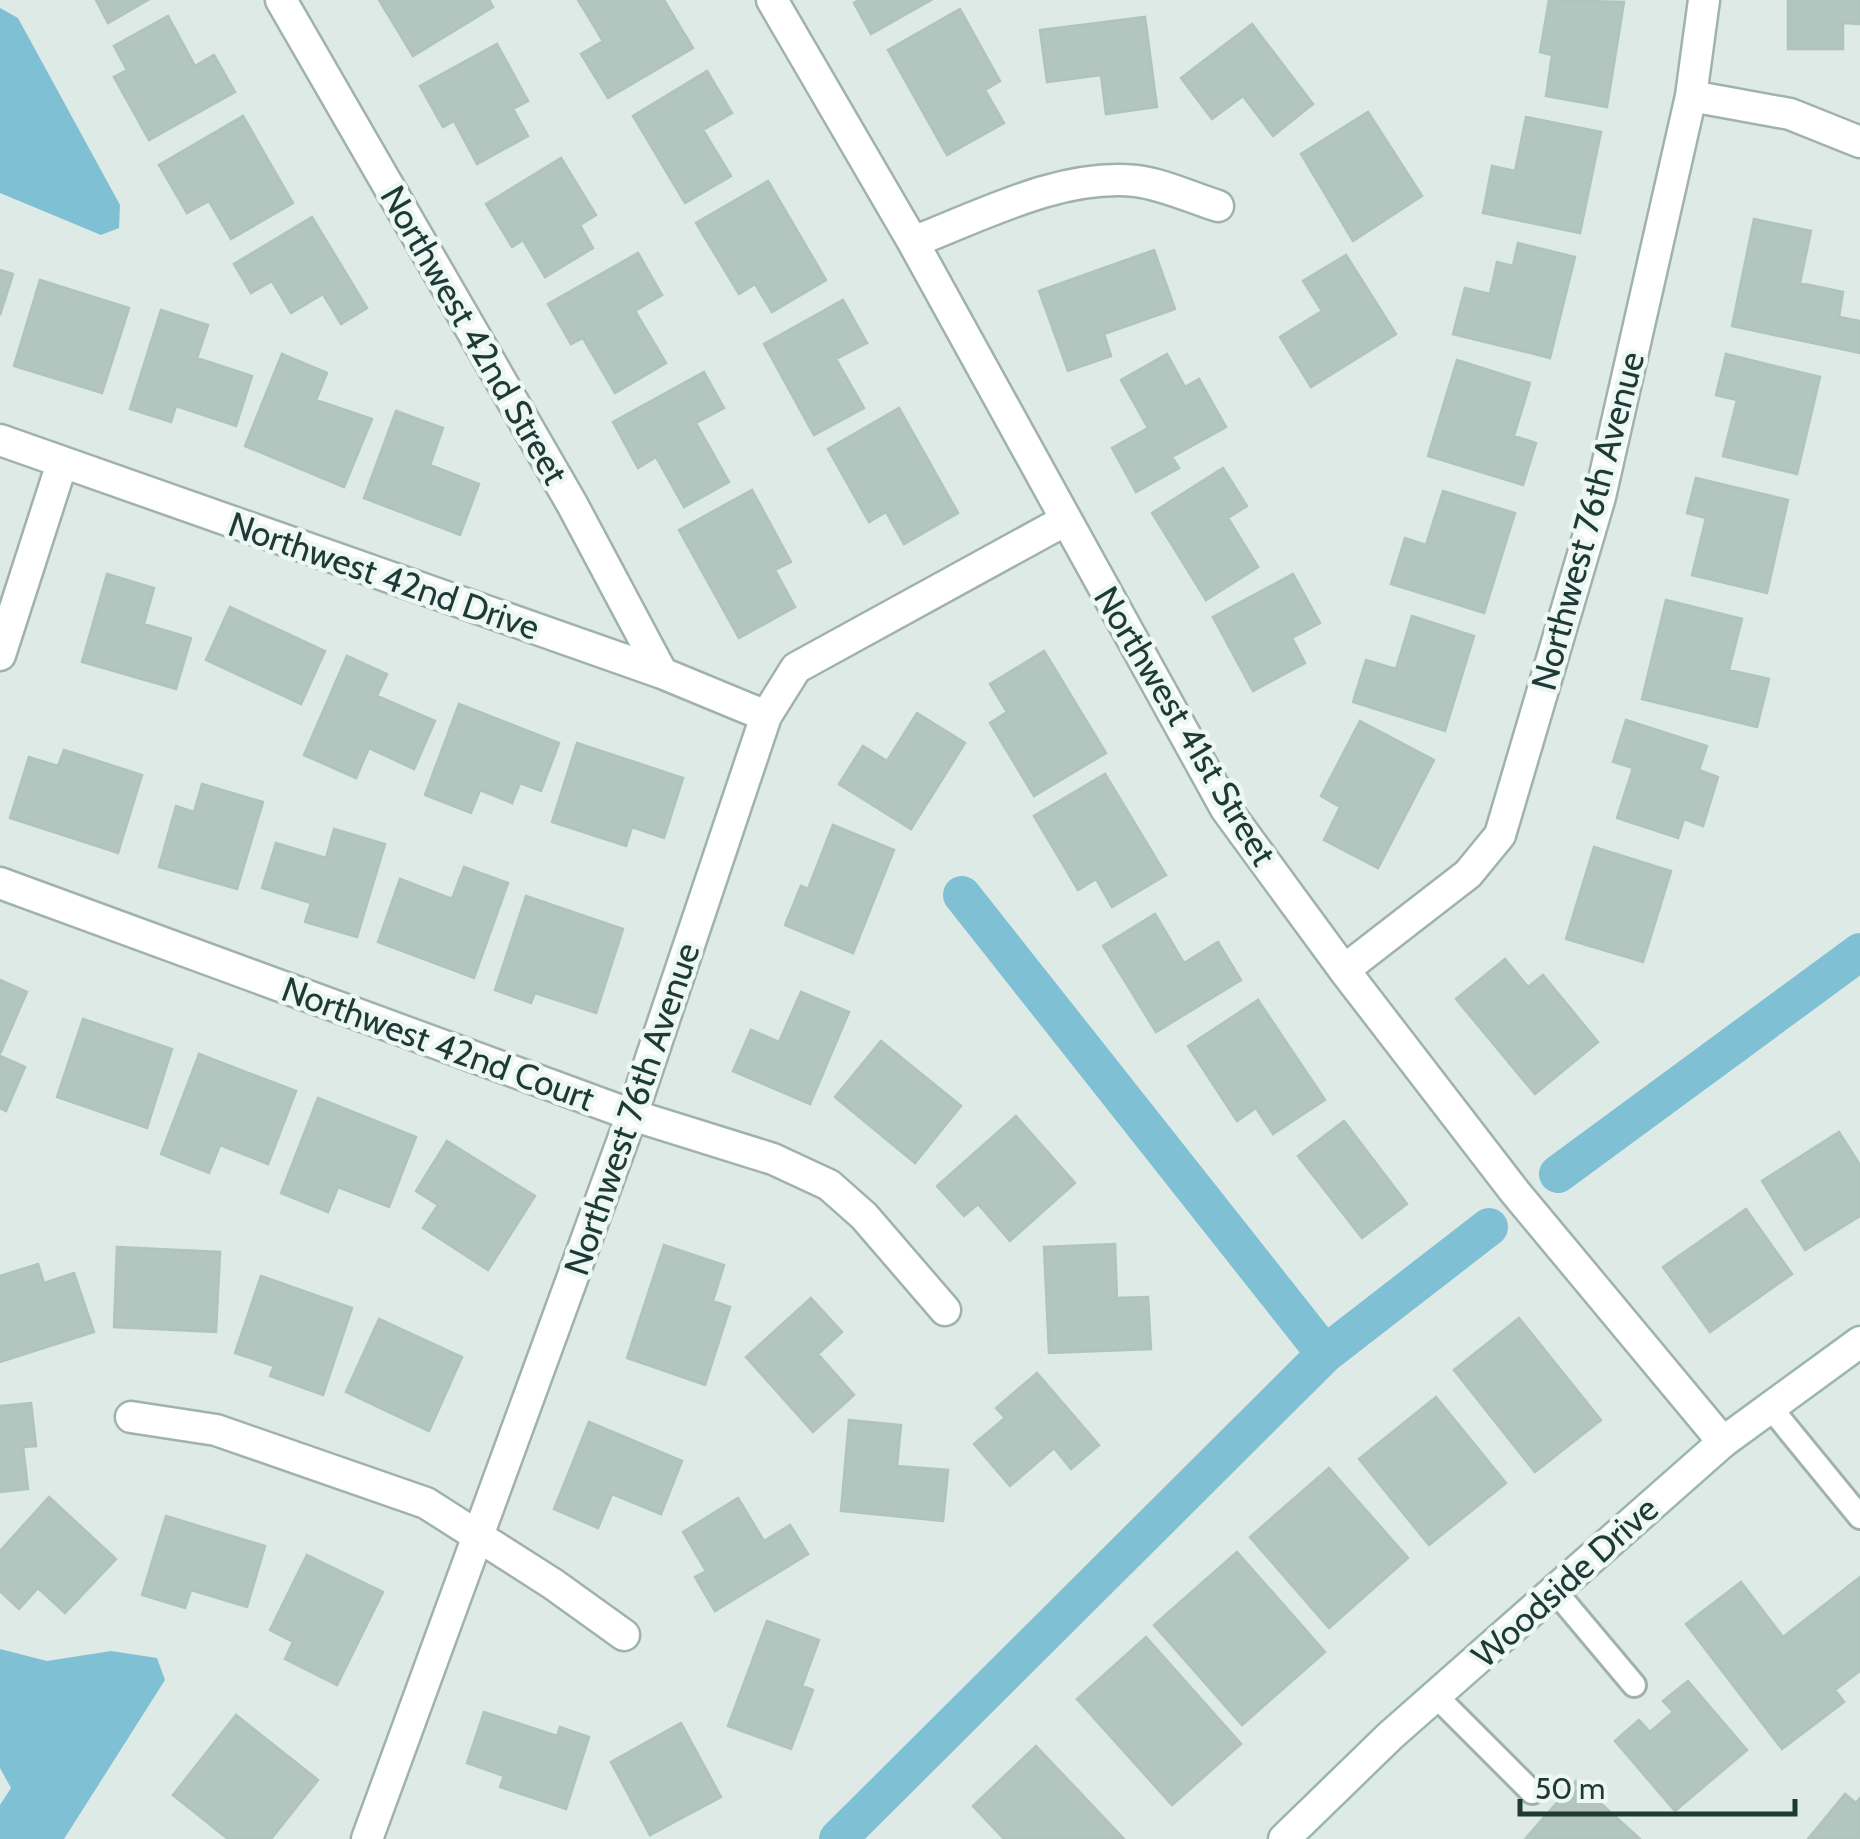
<svg xmlns="http://www.w3.org/2000/svg" width="1860" height="1839" font-family="Cabin,sans-serif">
  <style>
    .water { fill: #80c0d4 }
    .lines { fill: none; stroke-linecap: round; stroke-linejoin: round }
    .canal { stroke: #80c0d4; stroke-width: 38 }
    .building { fill: #b2c5be; stroke: #afc4bd; stroke-width: 2.5 }
    .lane-casing { stroke: #a0b2ad; stroke-width: 28 }
    .street-casing { stroke: #a0b2ad; stroke-width: 35 }
    .secondary-casing { stroke: #9bb6af; stroke-width: 35 }
    .lane { stroke: #fff; stroke-width: 22 }
    .street { stroke: #fff; stroke-width: 30 }
    .secondary { stroke: #fff; stroke-width: 30 }
    .labels { text-anchor: middle; stroke-width: 9; stroke-linejoin: round; paint-order: stroke }
    .street-label { font-size: 35px; fill: #1e3a35; stroke: #edf7f3 }
  </style>
  <rect width="100%" height="100%" fill="#ddeae5"/>
  <path class="water" d="M0 8 18 18 120 205 119 228 101 235 0 193Z
    M0 1649 47 1661 111 1651 157 1658 165 1680 64 1839H0V1805L11 1788 0 1768Z"/>
  <g class="lines">
    <path class="canal" d="M962 895 1325 1354
      M1558 1174 1860 952
      M838 1839 1325 1354 1489 1227"/>
  </g>
  <path class="building" d="M96 0H148L108 23Z
    M379 0H489L493 7 413 56Z
    M578 0H664L693 48 608 98 581 54 603 41Z
    M859 0H931L871 34 854 3Z
    M1549 0 1624 2 1607 107 1546 96 1552 55 1540 52Z
    M1788 0H1860V24L1843 23V49H1788Z
    M960 9 1000 81 985 90 1004 123 947 155 888 50Z
    M168 16 195 66 214 55 235 92 149 140 114 77 127 70 114 46Z
    M1145 17 1157 107 1106 114 1101 75 1047 82 1040 30Z
    M1252 24 1313 104 1273 136 1243 96 1212 119 1181 78Z
    M497 44 528 101 513 109 528 136 477 164 454 121 443 127 420 86Z
    M707 71 732 113 703 130 731 176 685 203 633 116Z
    M1368 112 1422 196 1353 241 1301 154Z
    M243 116 293 203 231 239 209 201 187 213 159 165Z
    M1526 117 1601 132 1580 233 1483 213 1492 166 1515 171Z
    M561 158 596 215 580 225 593 248 545 277 523 240 512 247 486 204Z
    M768 181 826 280 772 312 755 284 739 294 696 223Z
    M312 217 367 308 341 324 323 294 291 313 272 281 251 293 234 264Z
    M1754 219 1811 231 1800 283 1843 292 1839 317 1860 321V353L1732 326Z
    M1518 243 1575 257 1550 358 1453 334 1465 288 1490 294 1497 262 1513 266Z
    M1154 250 1175 309 1104 334 1111 356 1068 371 1039 291Z
    M638 253 662 295 635 311 666 363 615 393 583 338 571 344 548 304Z
    M1346 255 1396 334 1311 387 1280 337 1322 311 1303 281Z
    M0 270 13 274 0 315Z
    M40 280 129 308 102 393 14 366Z
    M843 300 867 343 836 359 864 408 814 435 764 344Z
    M161 310 208 325 197 358 252 376 236 426 176 406 171 422 130 409Z
    M282 354 327 373 316 400 372 419 344 487 245 446Z
    M1167 354 1185 387 1199 379 1226 427 1172 457 1179 468 1136 492 1112 448 1148 428 1121 380Z
    M1726 354 1820 377 1797 474 1723 456 1737 400 1716 395Z
    M1457 360 1530 383 1514 436 1536 443 1523 485 1428 456Z
    M704 372 724 408 696 423 729 482 684 507 656 457 638 468 613 422Z
    M899 408 958 513 904 544 886 512 869 522 828 449Z
    M396 411 443 428 430 465 479 484 460 535 364 498Z
    M1223 468 1247 506 1228 518 1258 567 1206 600 1152 513Z
    M1696 478 1788 500 1767 593 1692 575 1706 518 1687 513Z
    M752 490 791 562 775 570 795 607 739 638 679 530Z
    M1443 491 1515 513 1484 613 1391 584 1405 538 1426 545Z
    M107 574 154 588 144 624 191 638 176 689 82 662Z
    M1293 574 1320 623 1292 638 1305 663 1253 691 1213 617Z
    M1666 600 1742 619 1729 670 1769 679 1757 727 1642 699Z
    M230 607 325 651 301 704 206 660Z
    M1412 616 1474 636 1445 731 1353 702 1366 660 1396 669Z
    M1044 651 1106 753 1034 796 990 723 1007 712 990 684Z
    M347 656 387 674 377 696 435 721 414 769 369 748 356 778 304 755Z
    M459 704 559 743 541 791 520 783 512 803 480 790 471 813 425 795Z
    M917 713 965 743 911 829 839 784 863 746 887 761Z
    M1626 720 1707 746 1699 770 1718 777 1703 826 1684 819 1678 838 1617 818 1633 768 1613 762Z
    M1360 721 1434 760 1378 868 1324 840 1340 807 1321 796Z
    M577 743 683 778 664 838 632 827 626 846 552 822Z
    M64 750 142 775 118 853 10 818 29 757 58 766Z
    M1105 774 1166 875 1112 907 1096 879 1078 890 1034 816Z
    M202 784 263 802 237 889 159 867 176 806 194 812Z
    M833 825 894 850 853 953 785 925 801 886 808 889Z
    M334 829 385 844 357 937 305 922 311 903 262 888 276 843 326 858Z
    M1594 847 1671 871 1643 962 1566 939Z
    M464 867 508 883 474 978 378 942 400 879 452 899Z
    M526 896 623 929 596 1013 535 993 531 1003 495 990Z
    M1155 914 1184 963 1218 942 1241 980 1156 1032 1103 946Z
    M1505 959 1528 987 1543 975 1598 1042 1535 1094 1456 999Z
    M0 980 27 992 0 1054Z
    M801 992 849 1012 810 1104 733 1071 751 1030 779 1042Z
    M1258 1000 1325 1100 1273 1134 1256 1108 1237 1121 1188 1046Z
    M83 1019 172 1049 147 1128 57 1097Z
    M881 1041 961 1106 915 1163 835 1097Z
    M199 1054 296 1091 268 1164 220 1145 209 1173 161 1154Z
    M0 1056 25 1067 6 1111 0 1108Z
    M318 1098 416 1137 389 1207 338 1187 328 1212 281 1193Z
    M1016 1116 1075 1183 1010 1241 978 1204 964 1216 937 1186Z
    M1344 1121 1407 1204 1362 1238 1298 1156Z
    M1839 1132 1860 1165V1216L1805 1250 1762 1181Z
    M447 1141 535 1196 488 1270 423 1228 438 1205 416 1191Z
    M1746 1209 1792 1274 1710 1332 1663 1267Z
    M1115 1244 1117 1298 1148 1297 1151 1349 1049 1353 1044 1247Z
    M664 1245 724 1265 713 1301 730 1307 705 1385 627 1358Z
    M117 1247 220 1252 216 1332 114 1327Z
    M38 1264 44 1283 74 1273 94 1332 0 1362V1276Z
    M261 1276 352 1308 323 1395 270 1376 274 1366 235 1353Z
    M811 1298 842 1332 818 1354 854 1395 813 1432 746 1357Z
    M1519 1318 1601 1420 1535 1472 1454 1370Z
    M379 1319 462 1357 429 1431 346 1392Z
    M1037 1373 1099 1445 1071 1469 1054 1448 1010 1486 974 1444 1005 1418 996 1408Z
    M1436 1397 1506 1483 1429 1545 1359 1459Z
    M31 1403 36 1446 23 1447 28 1489 0 1492V1406Z
    M849 1420 901 1425 897 1466 948 1470 943 1521 841 1511Z
    M589 1422 682 1461 661 1514 612 1494 598 1528 554 1509Z
    M1329 1468 1408 1558 1329 1628 1250 1537Z
    M49 1497 116 1559 65 1613 38 1588 19 1609 0 1591V1551Z
    M738 1498 764 1541 790 1525 808 1554 715 1611 695 1577 706 1571 683 1532Z
    M166 1516 265 1546 247 1607 191 1590 185 1608 142 1595Z
    M1237 1552 1325 1652 1242 1725 1154 1625Z
    M307 1555 383 1592 337 1685 285 1659 293 1642 270 1630Z
    M1860 1577V1671L1835 1690 1844 1702 1782 1749 1686 1624 1741 1582 1783 1637Z
    M767 1621 819 1640 802 1686 813 1690 791 1749 728 1726Z
    M1146 1637 1241 1744 1172 1805 1077 1699Z
    M1688 1681 1747 1750 1675 1811 1615 1741 1639 1720 1650 1732 1673 1712 1663 1701Z
    M484 1712 557 1736 560 1727 589 1737 566 1809 500 1787 504 1776 467 1763Z
    M236 1715 318 1780 271 1839H228L173 1795Z
    M681 1723 721 1797 650 1835 611 1762Z
    M1036 1746 1124 1839H1004L973 1806Z
    M1576 1781 1640 1839H1525Z
    M1845 1794 1856 1803 1860 1798V1839H1808Z"/>
  <g class="lines">
    <g class="lane-casing">
      <path id="lane" d="M1770 1407 1860 1517
        M1555 1591 1634 1685
        M1436 1696 1532 1792"/>
    </g>
    <g class="street-casing">
      <path id="street" d="M281 0 572 504 662 673
        M772 0 913 242 1226 809 1344 970 1515 1192 1723 1442
        M1691 96 1790 114 1860 142
        M913 242C981 216 1061 173 1136 181 1163 184 1192 198 1218 206
        M0 440 662 673 766 716
        M0 655 62 463
        M0 883 632 1115 773 1159 829 1185 864 1216 945 1310
        M1344 970 1468 874 1500 835 1600 497 1691 96 1704 0
        M131 1417 216 1430 426 1503 553 1584 624 1635
        M367 1839 632 1115 766 716 796 668 1064 521"/>
    </g>
    <g class="secondary-casing">
      <path id="secondary" d="M1284 1839 1390 1736 1723 1442 1860 1342"/>
    </g>
    <use href="#lane" class="lane"/>
    <use href="#street" class="street"/>
    <use href="#secondary" class="secondary"/>
  </g>
  <g class="labels">
    <g class="street-label">
      <text transform="translate(474 335) rotate(60)" y="12">Northwest 42nd Street</text>
      <text transform="translate(1588 521) rotate(-75)" y="12">Northwest 76th Avenue</text>
      <text transform="translate(384 576) rotate(19)" y="12">Northwest 42nd Drive</text>
      <text transform="translate(1185 726) rotate(59)" y="12">Northwest 41st Street</text>
      <text transform="translate(438 1044) rotate(20)" y="12">Northwest 42nd Court</text>
      <text transform="translate(632 1109) rotate(-71)" y="12">Northwest 76th Avenue</text>
      <text transform="translate(1565 1582) rotate(-42)" y="12">Woodside Drive</text>
    </g>
  </g>
  <path d="M1520 1799v15h275v-15" fill="none" stroke="#1e3a35" stroke-width="5"/>
  <text x="1535" y="1799" font-size="30" fill="#1e3a35" stroke="#edf7f3" stroke-width="8" paint-order="stroke">50 m</text>
</svg>
